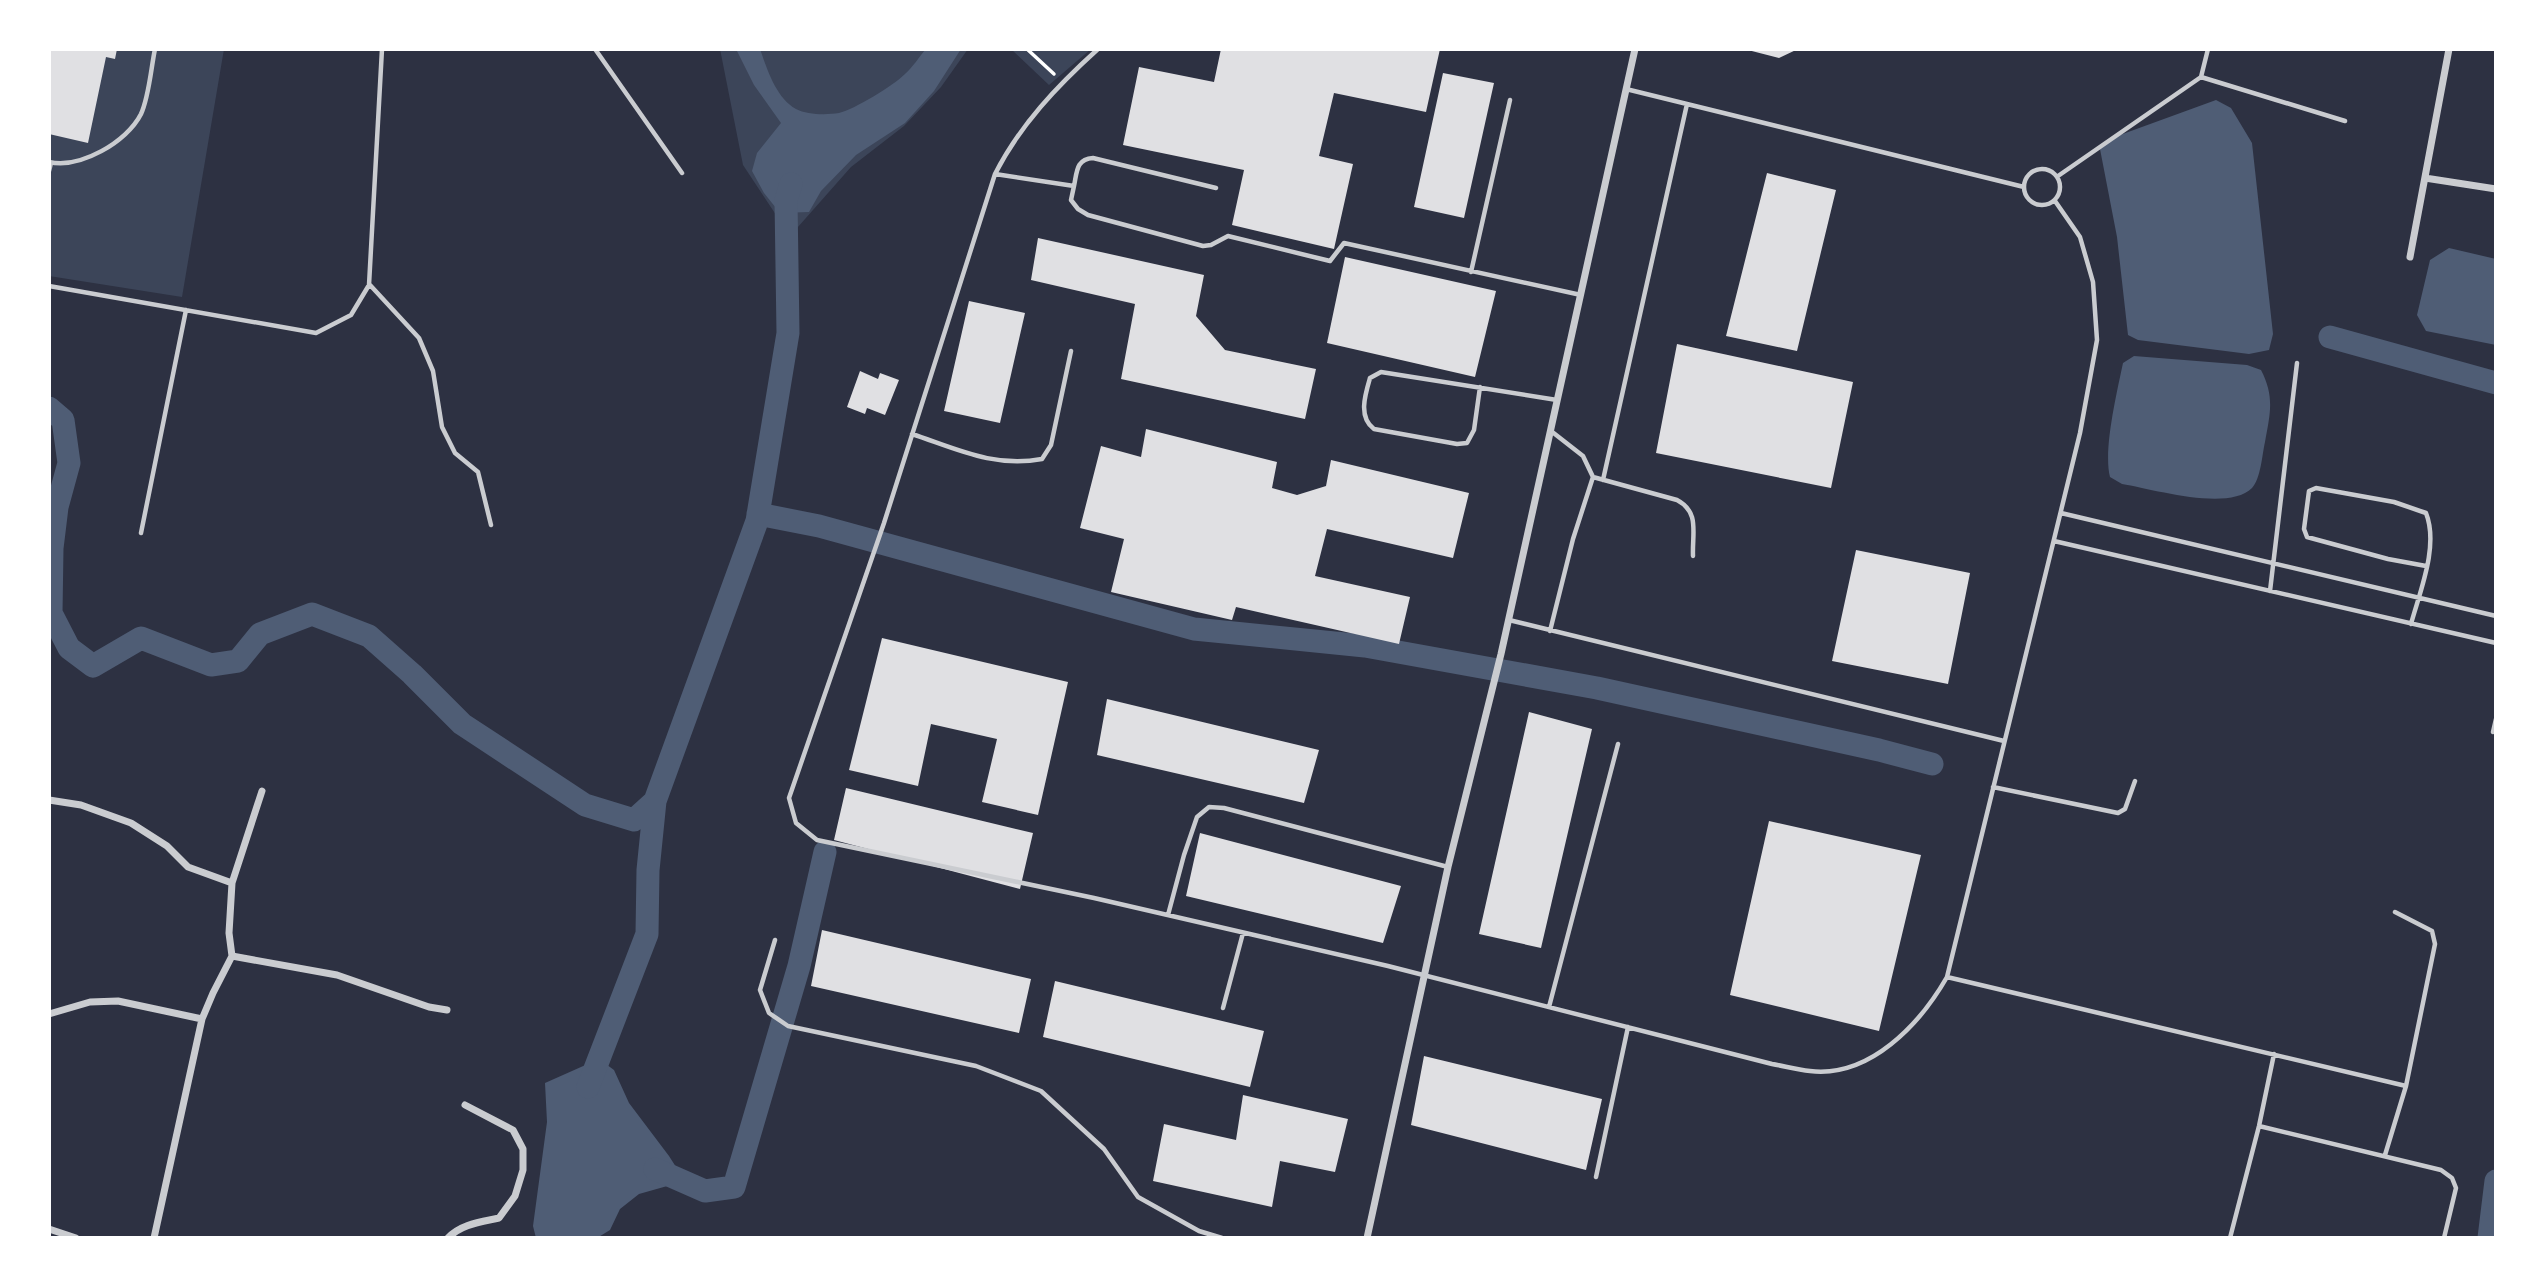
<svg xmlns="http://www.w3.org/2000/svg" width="2545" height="1287" font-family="'Sofia Sans Condensed',sans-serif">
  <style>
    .green { fill: #3c4559 }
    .water { fill: #4f5d75 }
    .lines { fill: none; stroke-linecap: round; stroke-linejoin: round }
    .canal { stroke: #4f5d75; stroke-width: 23 }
    .building { fill: #e0e0e3 }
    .path { stroke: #fff; stroke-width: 3.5 }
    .service { stroke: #caccd0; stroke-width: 4.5 }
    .minor { stroke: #caccd0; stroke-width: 7 }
  </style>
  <rect width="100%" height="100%" fill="#2d3142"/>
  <path class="green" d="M49 49H224L182 297 49 276Z
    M720 49H968L941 87 904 126 851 167 790 236 743 165Z
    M1011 49H1091L1049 85Z"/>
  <path class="water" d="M736 49H760C767 69 776 98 796 109 807 115 827 115 839 113 855 109 893 86 905 74 913 67 919 57 926 49H961L934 91 905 123 856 155 821 191 809 212 780 213 764 193 752 171 757 153 781 123 754 85Z
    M2216 100 2231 108 2252 143 2273 334 2269 350 2249 354 2138 340 2128 335 2117 237 2100 149 2109 139Z
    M2449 248 2496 259V345L2426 331 2417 315 2430 260Z
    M2134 356 2247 365 2261 370C2275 397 2270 414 2265 442 2262 455 2261 478 2252 488 2228 512 2153 489 2122 484L2110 477C2103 450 2117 392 2123 363Z
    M599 1059 614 1070 629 1103 669 1156 685 1181 639 1194 620 1209 610 1230 597 1238H536L533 1226 547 1122 545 1083Z"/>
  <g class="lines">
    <path class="canal" d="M2330 337 2496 383
      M49 408 63 420 69 463 57 507 52 548 51 613 69 648 93 666 141 638 211 665 238 661 260 634 312 614 369 636 412 674 462 724 585 805 634 820 655 801 757 521 788 333 786 200 791 184
      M758 514 819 526 1194 629 1365 646 1597 688 1879 750 1932 764
      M588 1087 647 934 648 870 655 801
      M655 1169 705 1191 734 1187 799 966 825 852
      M2489 1238 2496 1181"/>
  </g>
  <path class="building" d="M50 49H117L115 59 106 57 88 143 49 134Z
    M1221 49H1440L1426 112 1334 93 1319 156 1353 164 1334 249 1232 225 1244 170 1123 145 1139 67 1214 82Z
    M1744 49H1798L1779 58Z
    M1443 73 1494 83 1464 218 1414 207Z
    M1767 173 1836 190 1797 351 1726 336Z
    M1038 238 1204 275 1196 316 1225 350 1316 369 1305 419 1121 379 1135 304 1031 280Z
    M1345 257 1496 291 1475 377 1327 343Z
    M969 301 1025 313 1000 423 944 411Z
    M1677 344 1853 382 1831 488 1656 453Z
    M860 371 878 379 880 373 899 380 885 415 867 408 865 414 847 407Z
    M1146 429 1277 462 1272 488 1297 495 1326 486 1331 460 1469 493 1453 558 1327 529 1315 576 1410 597 1399 644 1236 607 1232 620 1111 592 1124 539 1080 528 1101 446 1141 457Z
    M1856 550 1970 573 1948 684 1832 661Z
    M882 638 1068 682 1038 815 982 802 997 739 931 724 918 786 849 770Z
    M1107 699 1319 750 1304 803 1097 755Z
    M1529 712 1592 729 1541 948 1479 934Z
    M846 788 1033 833 1020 889 834 840Z
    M1769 821 1921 855 1879 1031 1730 995Z
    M1200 833 1401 886 1383 943 1186 896Z
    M822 930 1031 979 1019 1033 811 986Z
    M1055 981 1264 1031 1250 1087 1043 1037Z
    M1424 1056 1602 1099 1586 1170 1411 1125Z
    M1243 1095 1348 1119 1335 1172 1280 1161 1272 1207 1153 1181 1164 1124 1236 1140Z"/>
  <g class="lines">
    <path class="path" d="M1027 49 1054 74"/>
    <path class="service" d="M595 49 682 173
      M1098 49C1057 86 1020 125 995 174L884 523 789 798 796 823 817 840 1094 898 1388 966 1772 1064C1784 1066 1797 1070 1810 1071 1870 1078 1920 1024 1947 977L2080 433 2097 340 2093 282 2080 237 2055 201
      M2208 49 2201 77 2345 121
      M1626 89 2024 187
      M49 162C80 169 127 142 141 114 149 97 151 68 155 49
      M2024 187a18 18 0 1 1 36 0a18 18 0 1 1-36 0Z
      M49 171 51 163
      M995 174 1074 186 1071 200 1078 209 1088 215 1203 246 1211 245 1228 236 1330 261 1344 243 1581 295
      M2058 176 2201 77
      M1074 186C1077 172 1076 159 1093 158L1216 188
      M1471 272 1510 100
      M370 285 419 338 433 371 442 427 455 453 478 472 491 525
      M49 286 316 333 351 315 369 285 382 49
      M1480 387 1474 430 1467 443 1457 444 1374 429C1358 417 1365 395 1370 378L1381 372 1557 400
      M1551 431 1583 456 1593 477
      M912 434C957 449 994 468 1042 459L1051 445 1071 351
      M1603 480 1687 104
      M2061 513 2496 616
      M141 533 186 310
      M2054 541 2496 643
      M2270 591 2297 363
      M1509 620 2004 741
      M2411 624C2420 591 2439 546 2426 513L2394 502 2316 488 2309 491 2304 529 2307 537 2388 559 2426 566
      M1550 631 1573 539 1593 477 1677 500C1700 512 1692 533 1693 556
      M2493 732 2496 719
      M1993 787 2118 813 2125 809 2135 781
      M1168 915 1184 855 1197 817 1209 807 1224 808 1448 867
      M775 940 760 990 769 1013 788 1026 976 1066 1041 1091 1104 1149 1138 1197 1199 1231 1222 1238
      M1947 977 2406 1086
      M1549 1007 1618 744
      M1223 1008 1243 933
      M2259 1126 2441 1170 2452 1178 2456 1188 2444 1238
      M2385 1155 2406 1086 2435 944 2432 931 2395 912
      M1596 1177 1628 1027
      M2230 1238 2259 1126 2274 1054"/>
    <path class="minor" d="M2425 178 2496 189
      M2410 257 2449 49
      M49 800 81 805 131 823 167 846 188 867 232 883
      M232 956 337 975 429 1007 447 1010
      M49 1014 90 1002 118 1001 202 1019
      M49 1229 76 1238
      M154 1238 202 1019 213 993 232 956 229 933 232 883 262 791
      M448 1238C461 1224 481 1222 499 1218L515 1196 523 1170V1149L513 1130 465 1105
      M1367 1238 1448 867 1501 654 1635 49"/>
  </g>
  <rect width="2545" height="1287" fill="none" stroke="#ffffff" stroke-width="102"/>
</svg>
